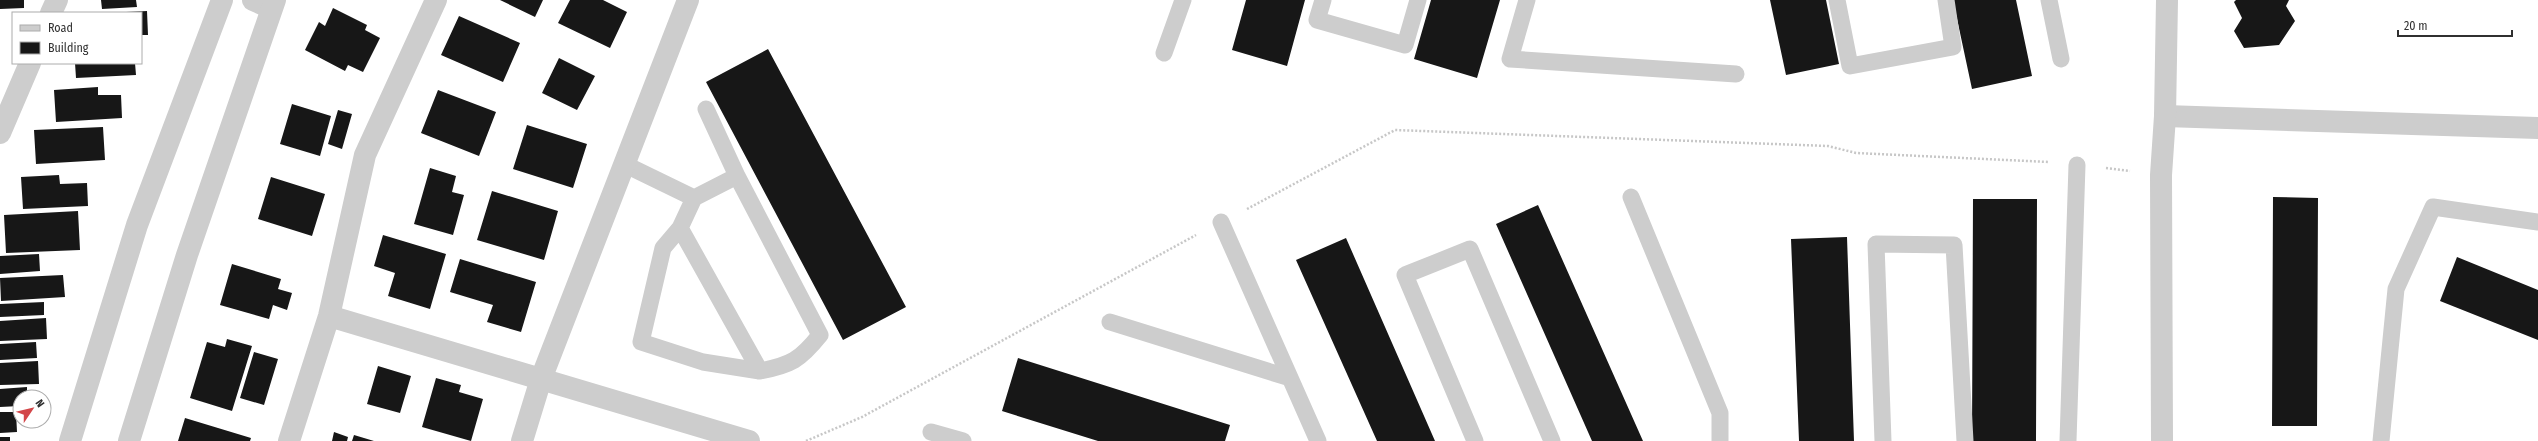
<svg xmlns="http://www.w3.org/2000/svg" width="2538" height="441" font-family="'Fira Sans Condensed',sans-serif">
  <style>
    .building { fill: #171717 }
    .lines { fill: none; stroke-linecap: round; stroke-linejoin: round }
    .path { stroke: #c7c7c7; stroke-width: 2.5; stroke-dasharray: 2 2; stroke-linecap: butt }
    .service { stroke: #cdcdcd; stroke-width: 17 }
    .minor { stroke: #cdcdcd; stroke-width: 22 }
    .tertiary { stroke: #cdcdcd; stroke-width: 22 }
  </style>
  <rect width="100%" height="100%" fill="#fff"/>
  <path class="building" d="M0 0H24V8L0 9Z
    M101 0H136L137 7 102 9Z
    M500 0H543L535 17Z
    M570 0H603L627 12 610 48 558 23Z
    M1246 0H1305L1287 66 1232 50Z
    M1431 0H1500L1477 78 1414 59Z
    M1770 0H1826L1839 64 1786 75Z
    M1953 0H2016L2032 76 1972 89Z
    M2236 0H2289L2286 6 2295 21 2279 45 2244 48 2234 31 2242 18 2234 2Z
    M333 8 367 25 365 30 380 38 363 72 348 65 345 71 305 50 319 22 325 26Z
    M147 11 148 35H141V13L126 12Z
    M459 16 520 43 503 82 441 55Z
    M768 49 906 307 843 340 706 82Z
    M559 58 595 76 577 110 542 93Z
    M75 63H135L136 75 76 78Z
    M98 87V95H121L122 118 56 122 54 90Z
    M438 90 496 112 479 156 421 133Z
    M292 104 331 116 320 156 280 144Z
    M338 110 352 114 342 149 328 144Z
    M527 125 587 144 573 188 513 169Z
    M103 127 105 160 36 164 34 130Z
    M430 168 456 176 452 192 464 195 453 235 414 224Z
    M59 175 60 184 87 183 88 206 23 209 21 177Z
    M271 177 325 194 312 236 258 219Z
    M492 191 558 211 544 260 477 240Z
    M2273 197 2318 198 2317 426H2272Z
    M1973 199H2037L2036 441H1972Z
    M1538 205 1643 441H1592L1496 224Z
    M78 211 80 250 6 253 4 215Z
    M383 235 446 254 430 309 388 296 395 273 374 266Z
    M1847 237 1854 441H1799L1791 239Z
    M1346 238 1435 441H1377L1296 260Z
    M39 254 40 271 0 274V256Z
    M2457 257 2538 290V340L2440 301Z
    M460 259 536 282 521 332 487 322 493 305 450 292Z
    M232 264 281 279 278 289 292 293 287 310 273 305 269 319 220 305Z
    M63 275 65 297 1 301 0 278Z
    M44 302V315L0 317V304Z
    M46 318 47 339 0 341V321Z
    M227 339 252 346 232 411 190 398 207 342 225 347Z
    M36 342 37 358 0 360V344Z
    M254 352 278 359 264 405 240 398Z
    M1018 358 1230 425 1225 441H1098L1002 411Z
    M38 361 39 384 0 385V363Z
    M378 366 411 376 400 413 367 404Z
    M436 378 461 385 459 392 483 399 471 441 422 427Z
    M27 387V397H20V406L0 407V389Z
    M0 412H16L17 432 0 433Z
    M185 418 251 438 250 441H178Z
    M334 432 348 437 347 441H332Z
    M354 435 374 441H352Z
    M0 437H10V441H0Z"/>
  <g class="lines">
    <path class="path" d="M2106 168 2130 171
      M1247 209 1395 130 1828 146 1856 153 2049 162
      M806 441 862 417 1196 235"/>
    <path class="service" d="M1323 0 1317 20 1405 45 1418 0
      M1527 0 1510 59 1736 74
      M1837 0 1850 66 1953 47 1946 0
      M2049 0 2061 59
      M1164 53 1183 0
      M706 109 737 176
      M624 164 694 198 737 176 820 335C800 360 791 365 760 371L680 228 694 198
      M1631 197 1720 413V441
      M1221 222 1318 441
      M680 228 663 248 641 342 703 362 760 371
      M1110 322 1290 378
      M931 432 963 441
      M1475 441 1405 275 1470 249 1552 441
      M1883 441 1876 244 1954 245 1965 441
      M2068 441 2077 165
      M2381 441 2396 289 2433 207 2538 222"/>
    <path class="minor" d="M253 0 271 8
      M51 13 57 0
      M2165 116 2538 128
      M0 133 30 63
      M329 316 749 441
      M289 441 329 316 365 155 436 0
      M522 441 541 379 688 0"/>
    <path class="tertiary" d="M70 441 137 225 222 0
      M129 441 187 255 275 0
      M2162 441 2161 175 2165 116 2167 0"/>
  </g>
  <rect x="12" y="12" width="130" height="52" fill="#ffffff" stroke="#acacac"/>
  <rect x="20" y="25" width="20" height="6" fill="#cdcdcd" stroke="#acacac"/>
  <text x="48" y="32" font-size="12" fill="#303030">Road</text>
  <rect x="20" y="42" width="20" height="12" fill="#171717" stroke="#acacac"/>
  <text x="48" y="52" font-size="12" fill="#303030">Building</text>
  <g transform="translate(32 409) rotate(55)"><circle r="19" fill="#ffffff" stroke="#acacac"/>
  <path d="M0-3L7 15L0 10L-7 15Z" fill="#d34649"/>
  <text y="-6" font-size="11" font-weight="bold" text-anchor="middle" fill="#303030">N</text>
  </g>
  <path d="M2398 30v6h114v-6" fill="none" stroke="#303030" stroke-width="2"/>
  <text x="2404" y="30" font-size="12" fill="#303030" stroke="#ffffff" stroke-width="3" paint-order="stroke">20 m</text>
</svg>
